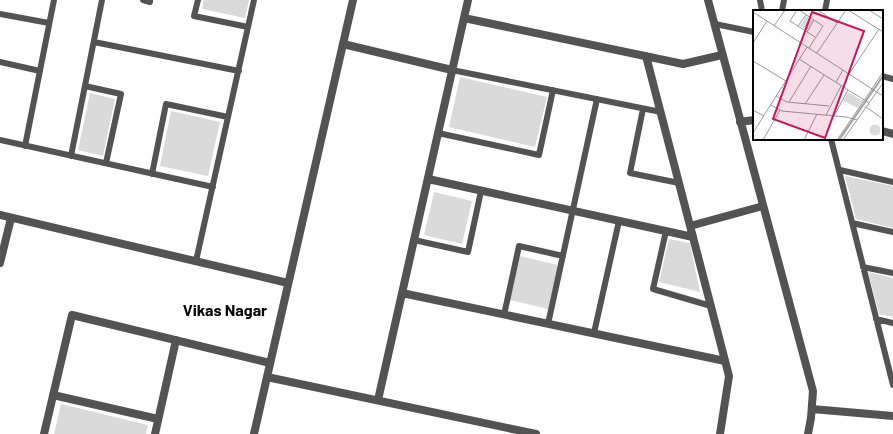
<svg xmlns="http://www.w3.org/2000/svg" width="893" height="434" font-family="Barlow,sans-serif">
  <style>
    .green { fill: #dadada }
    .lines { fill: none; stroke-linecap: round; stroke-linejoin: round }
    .service { stroke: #535353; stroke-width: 6 }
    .minor { stroke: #535353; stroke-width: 8 }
    .tertiary { stroke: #535353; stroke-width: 8 }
    .labels { text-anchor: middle; stroke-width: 4; stroke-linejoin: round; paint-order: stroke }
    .district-label { font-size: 16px; font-weight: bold; fill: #000; stroke: #fff }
    .inset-river { fill: none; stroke: #a1a1a1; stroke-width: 2 }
    .inset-road { fill: none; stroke: #999; stroke-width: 1 }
    .view { fill: #c2185b; fill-opacity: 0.15; stroke: #c2185b; stroke-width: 2 }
    .inset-edge { fill: none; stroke: #000; stroke-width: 2 }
  </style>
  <rect width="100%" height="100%" fill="#fff"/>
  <path class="green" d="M204 0H249L245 18 202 9Z
    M460 77 547 97 535 147 449 127Z
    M90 93 115 99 103 156 78 150Z
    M171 111 220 122 208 176 160 166Z
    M845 176 893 186V228L856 219Z
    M434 192 472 201 462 244 424 235Z
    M669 239 690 243 700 292 659 282Z
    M520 256 558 265 548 309 510 300Z
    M868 272 893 278V317L879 314Z
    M61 404 148 425 146 434H54Z"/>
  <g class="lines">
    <path class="service" d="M143 0 150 2V0
      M198 0 194 16 248 27
      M760 0 762 11
      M782 11 784 0
      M825 11 827 0
      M0 14 49 23
      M715 24 754 32
      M94 42 239 71
      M0 62 40 71
      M452 70 661 112
      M882 76 893 79
      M85 86 121 94 106 163
      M643 109 630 173 679 183
      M438 133 539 155 553 90
      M831 139 893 385
      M0 140 213 187
      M25 146 54 0
      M71 156 102 0
      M840 170 893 182
      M152 174 166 104 228 117
      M852 223 893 232
      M666 231 653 289 711 306
      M414 240 468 252 481 191
      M196 261 254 0
      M863 267 893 273
      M504 315 519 246 563 256
      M876 319 893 323
      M548 324 597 99
      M594 333 619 221"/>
    <path class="minor" d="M708 0 813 391 811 418 808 434
      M464 18 683 64 722 55
      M343 44 452 70
      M646 56 729 376 720 434
      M740 122 754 120
      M882 131 893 134
      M428 179 693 237
      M0 215 288 283
      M690 226 763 206
      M0 263 11 218
      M402 293 725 361
      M53 395 158 419
      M378 400 468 0
      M812 409 893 416
      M44 434 72 315 270 363
      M155 434 176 340"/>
    <path class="tertiary" d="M267 377 536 434
      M254 434 353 0"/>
  </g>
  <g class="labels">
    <g class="district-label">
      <text x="225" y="316">Vikas Nagar</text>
    </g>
  </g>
  <g transform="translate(753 10)">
    <rect width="130" height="130" fill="#fff"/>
    <path d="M53 6 60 11 54 20 47 16ZM95 82 110 91 105 98 90 91ZM116.5 120a5.5 5.5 0 1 1 11 0a5.5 5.5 0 1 1-11 0Z" fill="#dadada"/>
    <path class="inset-river" d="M86 130 130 66"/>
    <path class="inset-road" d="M44 0 37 11 62 27M46 0 70 16 56 38M65 0 84 13M95 0 130 22M116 0 130 9M0 2 130 86M21 16 32 0M45 16 53 5M54 22 61 10M0 33 14 11M64 43 93 0M46 49 116 93M0 51 33 71M96 64 126 19M83 72 90 60M119 79 130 62M23 86 34 92 76 96M36 92 58 56M52 94 71 65M18 95 29 101 93 107 104 110M113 97 130 109M0 100 11 106M73 105 88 76M81 106 95 80M0 123 54 37M10 130 27 100M51 130 64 104M84 130 119 79M90 130 130 73"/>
    <path class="view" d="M59 2 111 21 72 128 20 109Z"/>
    <rect width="130" height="130" class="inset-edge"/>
  </g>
</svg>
